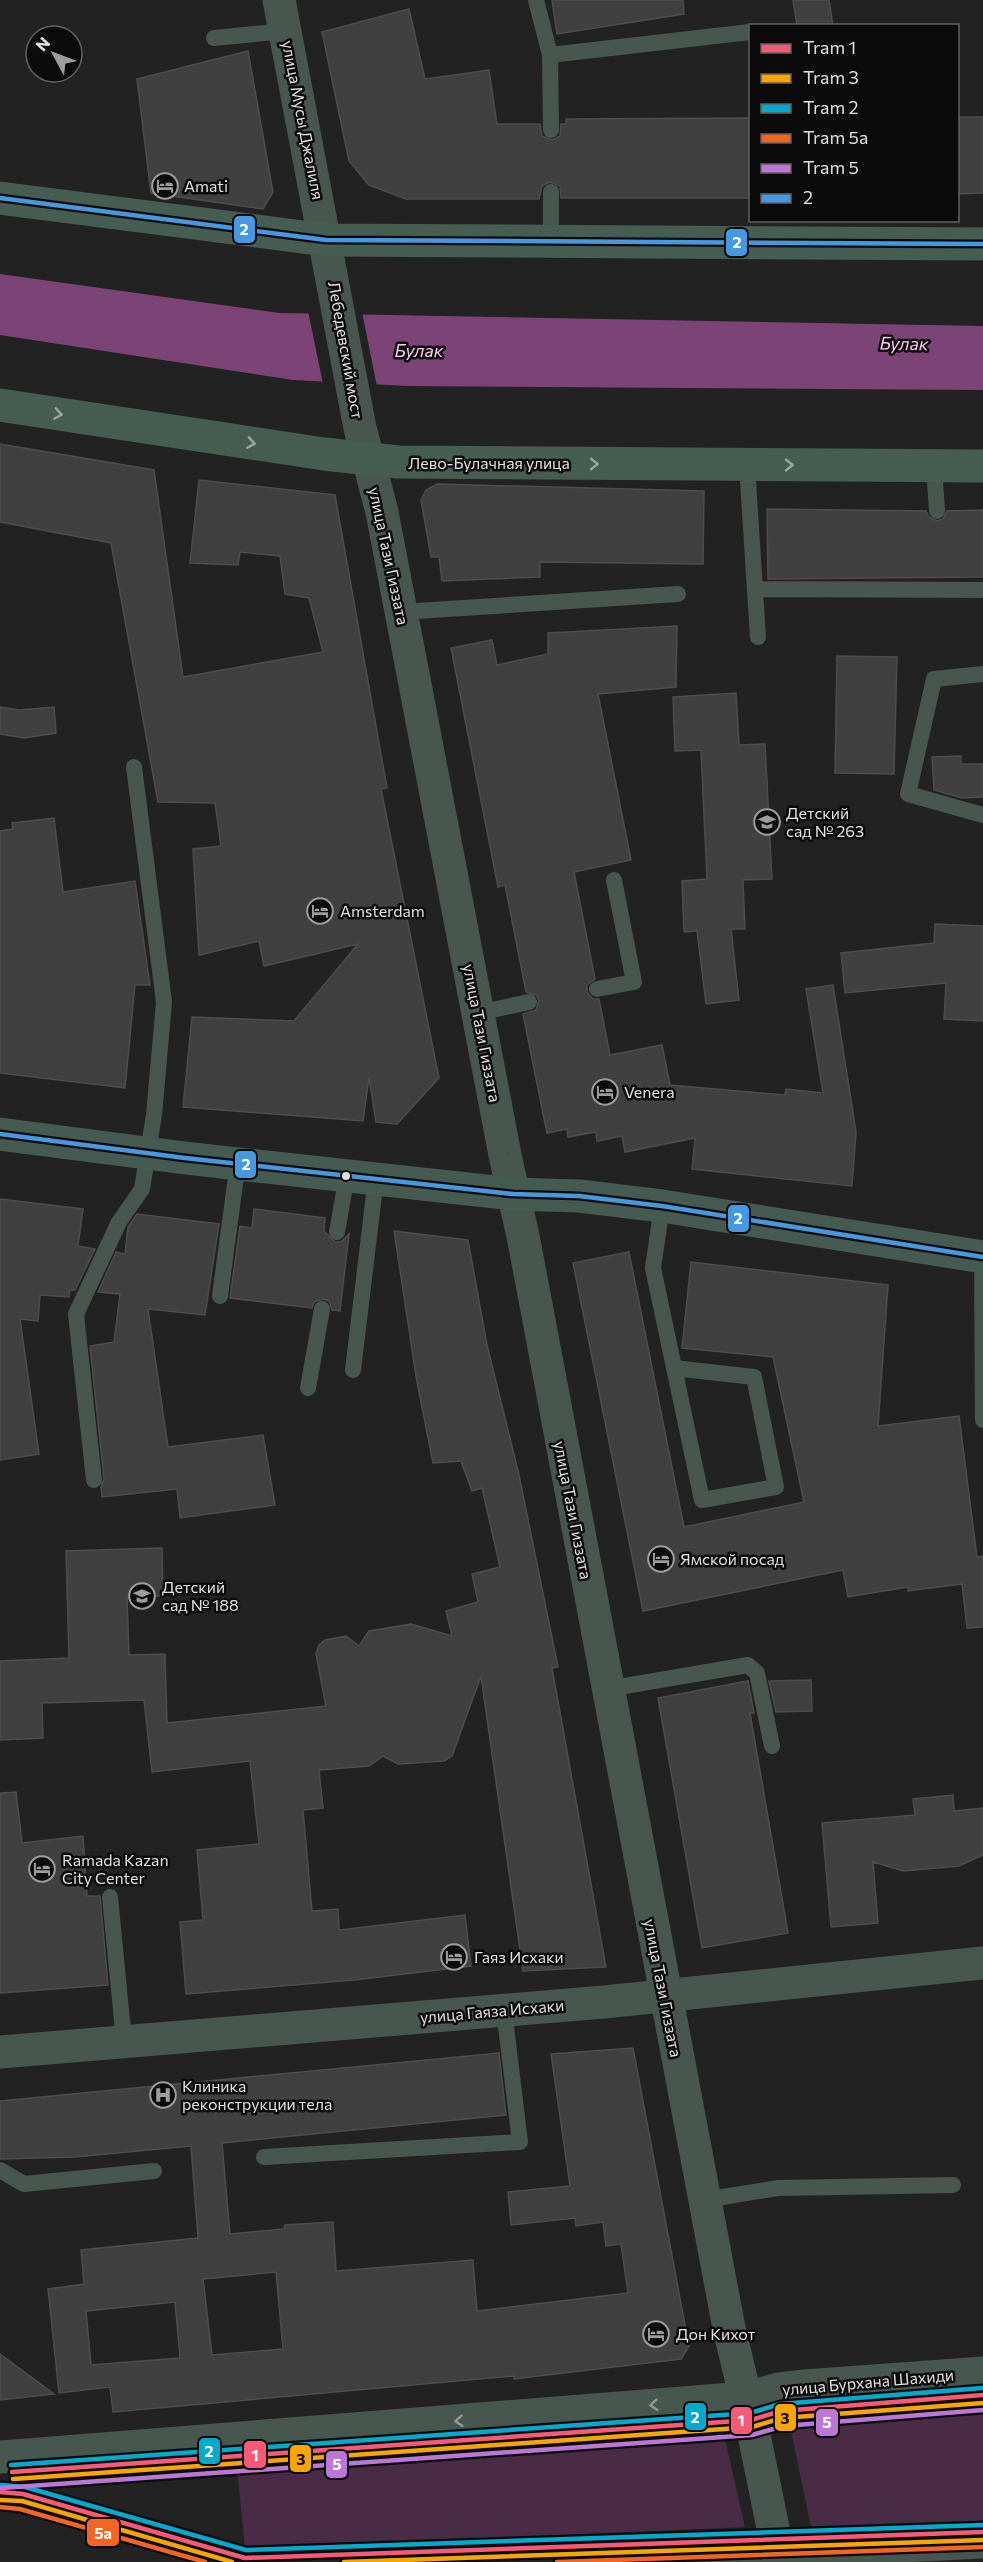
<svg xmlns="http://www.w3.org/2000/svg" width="983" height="2562" font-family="Commissioner,sans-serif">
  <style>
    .green { fill: #492b46 }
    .water { fill: #7c4476 }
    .pier { fill: #232223 }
    .building { fill: #414041; stroke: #4e4c4d; stroke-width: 1.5; fill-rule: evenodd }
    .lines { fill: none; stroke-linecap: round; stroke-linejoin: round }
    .lane { stroke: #47564f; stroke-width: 16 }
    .street { stroke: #47564f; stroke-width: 33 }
    .secondary { stroke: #455b52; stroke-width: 33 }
    .primary { stroke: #465d52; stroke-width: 33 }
    .bus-1-casing { stroke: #0c0b0c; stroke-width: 9 }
    .bus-1 { stroke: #4699e1; stroke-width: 4.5 }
    .tram-1-casing { stroke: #0c0b0c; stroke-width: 9 }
    .tram-2-casing { stroke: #0c0b0c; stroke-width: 9 }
    .tram-3-casing { stroke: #0c0b0c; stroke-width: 9 }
    .tram-4-casing { stroke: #0c0b0c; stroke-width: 9 }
    .tram-5-casing { stroke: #0c0b0c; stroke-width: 9 }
    .tram-1 { stroke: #f75a77; stroke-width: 4.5 }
    .tram-2 { stroke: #f7a600; stroke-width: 4.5 }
    .tram-3 { stroke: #00a9ce; stroke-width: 4.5 }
    .tram-4 { stroke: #f26522; stroke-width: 4.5 }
    .tram-5 { stroke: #ba77d6; stroke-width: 4.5 }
    .oneway { stroke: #9ba4a1 }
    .oneway2 { stroke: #949a98 }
    .bus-dot { fill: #e1dfe1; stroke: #0c0b0c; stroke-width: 2 }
    .labels { text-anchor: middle; stroke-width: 5; stroke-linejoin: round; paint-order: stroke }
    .street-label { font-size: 16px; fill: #e1dfe1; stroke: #0c0b0c }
    .poi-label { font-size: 16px; fill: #e1dfe1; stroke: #0c0b0c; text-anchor: start }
    .water-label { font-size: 18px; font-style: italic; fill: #fec7f5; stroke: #0c0b0c }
    .line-badge { stroke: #0c0b0c; stroke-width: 2 }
    .badge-label { font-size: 16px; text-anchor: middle; font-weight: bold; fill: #fff }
    .pale-badge-label { font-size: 16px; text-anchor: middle; font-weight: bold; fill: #111 }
  </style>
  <rect width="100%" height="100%" fill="#232223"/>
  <path class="green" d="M983 2394V2521L811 2527 786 2407Z
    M723 2430 745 2527 245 2549 237 2468Z"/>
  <path class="water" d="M0 274 279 313 983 326V390L408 386 293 380 0 335Z"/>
  <path class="pier" d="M308 311 362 312 377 387 323 384Z"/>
  <path class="building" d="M552 0H683L684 14 557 34Z
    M793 0H829L833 26H797Z
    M409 9 425 79 489 70 497 124H540L542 136 552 140 560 136 561 124H566V119L750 118V198H561L560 186 550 182 542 186 539 199H406L369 185 349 161 322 32Z
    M248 51 273 192 263 209 151 193 137 79Z
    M957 117H983V193L957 194Z
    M0 444 154 470 183 677 323 652 309 598 285 594 280 556 240 552 238 565 190 563 199 480 335 495 387 788 381 789 439 1078 397 1124 376 1122 369 1078 363 1121 183 1107 192 1017 294 1021 358 944 264 966 259 941 199 955 193 849 221 846 215 803 158 802 111 543 0 522Z
    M437 484 704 491 703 564 540 562V577L442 581 439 557H431L421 500 426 490Z
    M767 509 926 511 929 517 937 521 943 519 947 511 983 510V577L768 579Z
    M677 626 676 687 598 694 631 860 574 872 595 979 587 985V992L593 999H599L610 1055 662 1045 670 1085 785 1095 786 1089 823 1093 806 989 833 985 856 1132 852 1186 692 1169 695 1138 625 1152 622 1136 597 1141 596 1132 568 1137 567 1129 547 1133 523 1014 536 1010 539 1000 536 995 526 992 505 885 498 887 451 648 492 640 497 665 548 654V633Z
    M837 656 897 657 894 774 835 773Z
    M736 693 739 745 765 744 772 879 743 880 745 929H731L739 1000 706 1004 697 931 684 932 682 881 707 879 701 750 675 751 673 697Z
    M0 707 19 710 54 707 56 733 24 738 0 734Z
    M961 756V764H983V797L962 798 934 790 932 757Z
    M54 818 63 892 135 881 150 985H135L125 1088 0 1073V831L13 829 12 823Z
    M935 924 983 926V1021L944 1019 946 983 845 993 841 953 934 943Z
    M0 1199 83 1209 78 1246 95 1249 75 1290H70L69 1297 40 1295 38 1321 20 1319 39 1454 0 1460Z
    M254 1209 325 1218 324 1231 335 1242H341L349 1234 340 1311 332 1310 329 1301 323 1299 314 1302 312 1308 230 1298 240 1226 252 1228Z
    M137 1214 219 1224 205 1315 148 1309 168 1447 263 1435 275 1505 180 1518 177 1489 102 1497 101 1487 104 1479 90 1346 114 1342 120 1294 98 1292 116 1252 125 1254 128 1227Z
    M394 1231 468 1240 487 1345 519 1475 558 1667 552 1668 606 1967 523 1971 481 1676 452 1756 444 1761 398 1764 383 1756 369 1766 319 1770 323 1808 303 1810 312 1911 338 1909 339 1930 465 1915 471 1966 354 1980 186 1994 180 1922 203 1920 197 1850 259 1844 250 1761 152 1772 144 1700 42 1703 43 1738 0 1740V1661L69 1658 66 1551 162 1548 163 1596 127 1597 129 1655 165 1654 167 1723 326 1706 316 1654 319 1645 325 1640 346 1636 359 1646 369 1631 411 1624 452 1636 446 1611 478 1602 472 1574 500 1567 482 1488 472 1491 461 1461 433 1463 417 1382Z
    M629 1252 684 1527 804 1502 773 1357 682 1348 691 1262 888 1285 878 1426 959 1416 977 1557 983 1556V1627L967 1628 962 1584 908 1591V1587L848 1597 843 1570 643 1611 573 1263Z
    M811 1680 812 1711 776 1712 769 1681Z
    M748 1681 754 1713H750L788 1933 702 1948 658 1698Z
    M16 1792 22 1843 83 1836 87 1896H100L108 1985 0 1993V1793Z
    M953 1795 954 1811 983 1808V1855L959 1866 904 1871 873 1862 878 1923 831 1927 822 1823 915 1815 913 1799Z
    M633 2048 689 2346 681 2359 514 2379V2376L113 2412 110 2387 59 2393 48 2289 84 2284 81 2250 198 2238 191 2146 75 2157 0 2159V2101L499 2053 506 2115 222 2143 230 2234 284 2229 285 2225 333 2222 336 2271 473 2260 477 2311 628 2293 621 2244 606 2246 603 2222 576 2226 575 2218 511 2225 508 2192 570 2186 551 2054ZM276 2272 283 2349 212 2355 203 2279ZM175 2302 180 2358 91 2365 86 2311Z
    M0 2354 54 2394 0 2400Z"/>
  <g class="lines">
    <path class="lane" d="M536 0 550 55 551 130
      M214 38 285 31
      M550 55 750 32
      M551 192V240
      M747 465 758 637
      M934 466 937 511
      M755 589 983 590
      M401 612 678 594
      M983 674 934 679 908 794 983 815
      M597 989 634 982 614 880
      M478 1013 529 1002
      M662 1206 653 1268 702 1500 776 1487 754 1377 674 1368
      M337 1232 347 1175
      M982 1257 983 1420
      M220 1296 238 1162
      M353 1370 376 1178
      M308 1388 322 1309
      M94 1480 76 1314 119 1222 142 1189 154 1115 164 1002 134 767
      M607 1689 748 1665 757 1673 772 1746
      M110 1897 124 2041
      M264 2157 520 2142 504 2010
      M0 2170 24 2184 154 2171
      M704 2200 778 2188 953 2185"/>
    <path class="street" d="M279 0 360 428 382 512 505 1155 524 1241 729 2328 751 2420 780 2562
      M0 2052 604 2002 983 1963
      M0 2457 745 2398 779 2389 805 2386 983 2373
      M581 2562 983 2542"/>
    <path class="secondary" d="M0 1134 185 1158 513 1194 579 1196 662 1206 983 1257"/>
    <path class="primary" d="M0 198 326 240 983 244
      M0 405 324 454 398 462 983 466"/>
    <g class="bus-1-casing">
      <path id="bus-1" d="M0 198 326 240 983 244
        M0 1134 185 1158 513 1194 579 1196 662 1206 983 1257"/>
    </g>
    <use href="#bus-1" class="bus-1"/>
    <g class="tram-1-casing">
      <path id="tram-1" d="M12 2472 751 2420 781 2411 983 2395
        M0 2492 23 2494 245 2558 983 2532"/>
    </g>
    <g class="tram-2-casing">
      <path id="tram-2" d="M13 2479 752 2427 782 2418 983 2403
        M0 2500 22 2501 232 2562
        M344 2562 983 2540"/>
    </g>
    <g class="tram-3-casing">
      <path id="tram-3" d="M11 2465 750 2413 780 2404 982 2388
        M1 2485 25 2487 246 2550 983 2525"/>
    </g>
    <g class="tram-4-casing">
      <path id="tram-4" d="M0 2507 20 2509 205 2562
        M557 2562 983 2547"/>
    </g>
    <g class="tram-5-casing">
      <path id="tram-5" d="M1 2488 752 2435 784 2426 983 2410"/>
    </g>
    <use href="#tram-1" class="tram-1"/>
    <use href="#tram-2" class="tram-2"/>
    <use href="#tram-3" class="tram-3"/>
    <use href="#tram-4" class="tram-4"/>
    <use href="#tram-5" class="tram-5"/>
  </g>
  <defs><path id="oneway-chevron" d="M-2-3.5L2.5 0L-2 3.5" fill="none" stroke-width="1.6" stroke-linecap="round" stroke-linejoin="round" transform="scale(1.5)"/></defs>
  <g class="oneway">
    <use href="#oneway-chevron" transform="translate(58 414) rotate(9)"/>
    <use href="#oneway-chevron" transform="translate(251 443) rotate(9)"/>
    <use href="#oneway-chevron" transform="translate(594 464)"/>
    <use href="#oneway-chevron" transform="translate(789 465)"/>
  </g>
  <g class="oneway2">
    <use href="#oneway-chevron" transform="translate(654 2405) rotate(175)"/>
    <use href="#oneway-chevron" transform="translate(459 2421) rotate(175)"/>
  </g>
  <defs>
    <g id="hotel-ring" transform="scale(1.35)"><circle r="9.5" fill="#0c0b0c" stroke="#9e9d9e" stroke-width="1.5"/><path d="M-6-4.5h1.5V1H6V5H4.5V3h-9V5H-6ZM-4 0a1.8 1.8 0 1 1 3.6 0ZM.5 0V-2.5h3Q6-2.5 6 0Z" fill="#9e9d9e"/></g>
    <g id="school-ring" transform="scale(1.35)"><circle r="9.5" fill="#0c0b0c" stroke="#9e9d9e" stroke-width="1.5"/><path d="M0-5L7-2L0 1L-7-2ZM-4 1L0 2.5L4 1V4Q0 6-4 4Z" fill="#9e9d9e"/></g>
    <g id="hospital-ring" transform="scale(1.35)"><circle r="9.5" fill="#0c0b0c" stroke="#9e9d9e" stroke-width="1.5"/><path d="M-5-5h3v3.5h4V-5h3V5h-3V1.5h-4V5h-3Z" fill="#9e9d9e"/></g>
  </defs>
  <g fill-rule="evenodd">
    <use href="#hotel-ring" x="165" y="186"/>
    <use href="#school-ring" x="767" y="822"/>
    <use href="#hotel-ring" x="320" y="911"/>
    <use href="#hotel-ring" x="605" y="1092"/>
    <use href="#hotel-ring" x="661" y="1559"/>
    <use href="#school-ring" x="142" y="1596"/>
    <use href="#hotel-ring" x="42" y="1869"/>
    <use href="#hotel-ring" x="454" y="1957"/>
    <use href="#hospital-ring" x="163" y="2095"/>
    <use href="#hotel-ring" x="656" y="2334"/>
  </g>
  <circle class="bus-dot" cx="346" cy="1176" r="5"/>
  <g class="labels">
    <g class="street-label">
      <text transform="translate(303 120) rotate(79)" y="6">улица Мусы Джалиля</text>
      <text transform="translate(346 350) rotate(80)" y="6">Лебедевский мост</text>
      <text x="489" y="469">Лево-Булачная улица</text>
      <text transform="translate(389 556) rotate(78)" y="6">улица Тази Гиззата</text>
      <text transform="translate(482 1033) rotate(79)" y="6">улица Тази Гиззата</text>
      <text transform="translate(573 1510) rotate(79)" y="6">улица Тази Гиззата</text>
      <text transform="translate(663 1988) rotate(79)" y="6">улица Тази Гиззата</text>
      <text transform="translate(492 2011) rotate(-5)" y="6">улица Гаяза Исхаки</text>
      <text transform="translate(868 2382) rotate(-5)" y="6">улица Бурхана Шахиди</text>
    </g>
    <g class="poi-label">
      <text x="184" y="192">Amati</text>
      <text x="786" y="819">Детский<tspan x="786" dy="18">сад № 263</tspan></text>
      <text x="340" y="917">Amsterdam</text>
      <text x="624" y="1098">Venera</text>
      <text x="680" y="1565">Ямской посад</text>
      <text x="162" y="1593">Детский<tspan x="162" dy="18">сад № 188</tspan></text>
      <text x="62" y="1866">Ramada Kazan<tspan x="62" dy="18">City Center</tspan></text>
      <text x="474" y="1963">Гаяз Исхаки</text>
      <text x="182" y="2092">Клиника<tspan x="182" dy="18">реконструкции тела</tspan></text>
      <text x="676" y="2340">Дон Кихот</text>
    </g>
    <g class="water-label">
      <text transform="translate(904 344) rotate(1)" y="6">Булак</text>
      <text x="419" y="357">Булак</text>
    </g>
  </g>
  <g class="line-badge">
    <rect x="233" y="215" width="23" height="29" rx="6" fill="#4699e1"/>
    <rect x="725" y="228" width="23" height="29" rx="6" fill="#4699e1"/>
    <rect x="234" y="1150" width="23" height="29" rx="6" fill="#4699e1"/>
    <rect x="727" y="1204" width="23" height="29" rx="6" fill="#4699e1"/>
    <rect x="684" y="2402" width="23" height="29" rx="6" fill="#00a9ce"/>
    <rect x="774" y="2403" width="23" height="29" rx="6" fill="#f7a600"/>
    <rect x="730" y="2406" width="23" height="29" rx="6" fill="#f75a77"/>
    <rect x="815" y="2408" width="24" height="29" rx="6" fill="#ba77d6"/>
    <rect x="198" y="2437" width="23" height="28" rx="6" fill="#00a9ce"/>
    <rect x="243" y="2440" width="24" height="29" rx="6" fill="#f75a77"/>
    <rect x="289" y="2444" width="23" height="29" rx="6" fill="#f7a600"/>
    <rect x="325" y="2450" width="23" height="29" rx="6" fill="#ba77d6"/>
    <rect x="86" y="2518" width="34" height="29" rx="6" fill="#f26522"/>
  </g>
  <g class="badge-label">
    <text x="244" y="235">2</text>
    <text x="737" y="248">2</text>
    <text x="246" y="1170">2</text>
    <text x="738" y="1224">2</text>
    <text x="695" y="2423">2</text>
    <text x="741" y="2426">1</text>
    <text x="827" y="2428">5</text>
    <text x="209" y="2457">2</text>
    <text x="255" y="2461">1</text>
    <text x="337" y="2470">5</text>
    <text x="103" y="2539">5а</text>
  </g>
  <g class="pale-badge-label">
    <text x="785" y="2424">3</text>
    <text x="301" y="2465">3</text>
  </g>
  <rect x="749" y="24" width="210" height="198" fill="#0c0b0c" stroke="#616061" stroke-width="1.5"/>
  <rect x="761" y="44" width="30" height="9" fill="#f75a77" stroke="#616061" stroke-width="1.5"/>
  <text x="803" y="54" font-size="18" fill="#e1dfe1">Tram 1</text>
  <rect x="761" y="74" width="30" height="9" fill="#f7a600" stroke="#616061" stroke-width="1.5"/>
  <text x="803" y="84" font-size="18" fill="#e1dfe1">Tram 3</text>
  <rect x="761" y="104" width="30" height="9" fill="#00a9ce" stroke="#616061" stroke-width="1.5"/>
  <text x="803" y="114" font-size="18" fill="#e1dfe1">Tram 2</text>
  <rect x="761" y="134" width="30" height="9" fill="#f26522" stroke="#616061" stroke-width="1.5"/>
  <text x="803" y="144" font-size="18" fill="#e1dfe1">Tram 5а</text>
  <rect x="761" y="164" width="30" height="9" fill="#ba77d6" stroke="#616061" stroke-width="1.5"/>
  <text x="803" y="174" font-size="18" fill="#e1dfe1">Tram 5</text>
  <rect x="761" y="194" width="30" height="9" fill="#4699e1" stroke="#616061" stroke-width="1.5"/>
  <text x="803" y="204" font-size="18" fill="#e1dfe1">2</text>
  <g transform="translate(54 54) rotate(311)"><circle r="28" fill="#0c0b0c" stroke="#616061" stroke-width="1.5"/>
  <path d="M0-4.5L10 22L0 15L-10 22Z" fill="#9e9d9e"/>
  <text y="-9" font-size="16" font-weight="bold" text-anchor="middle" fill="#e1dfe1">N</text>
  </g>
</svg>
